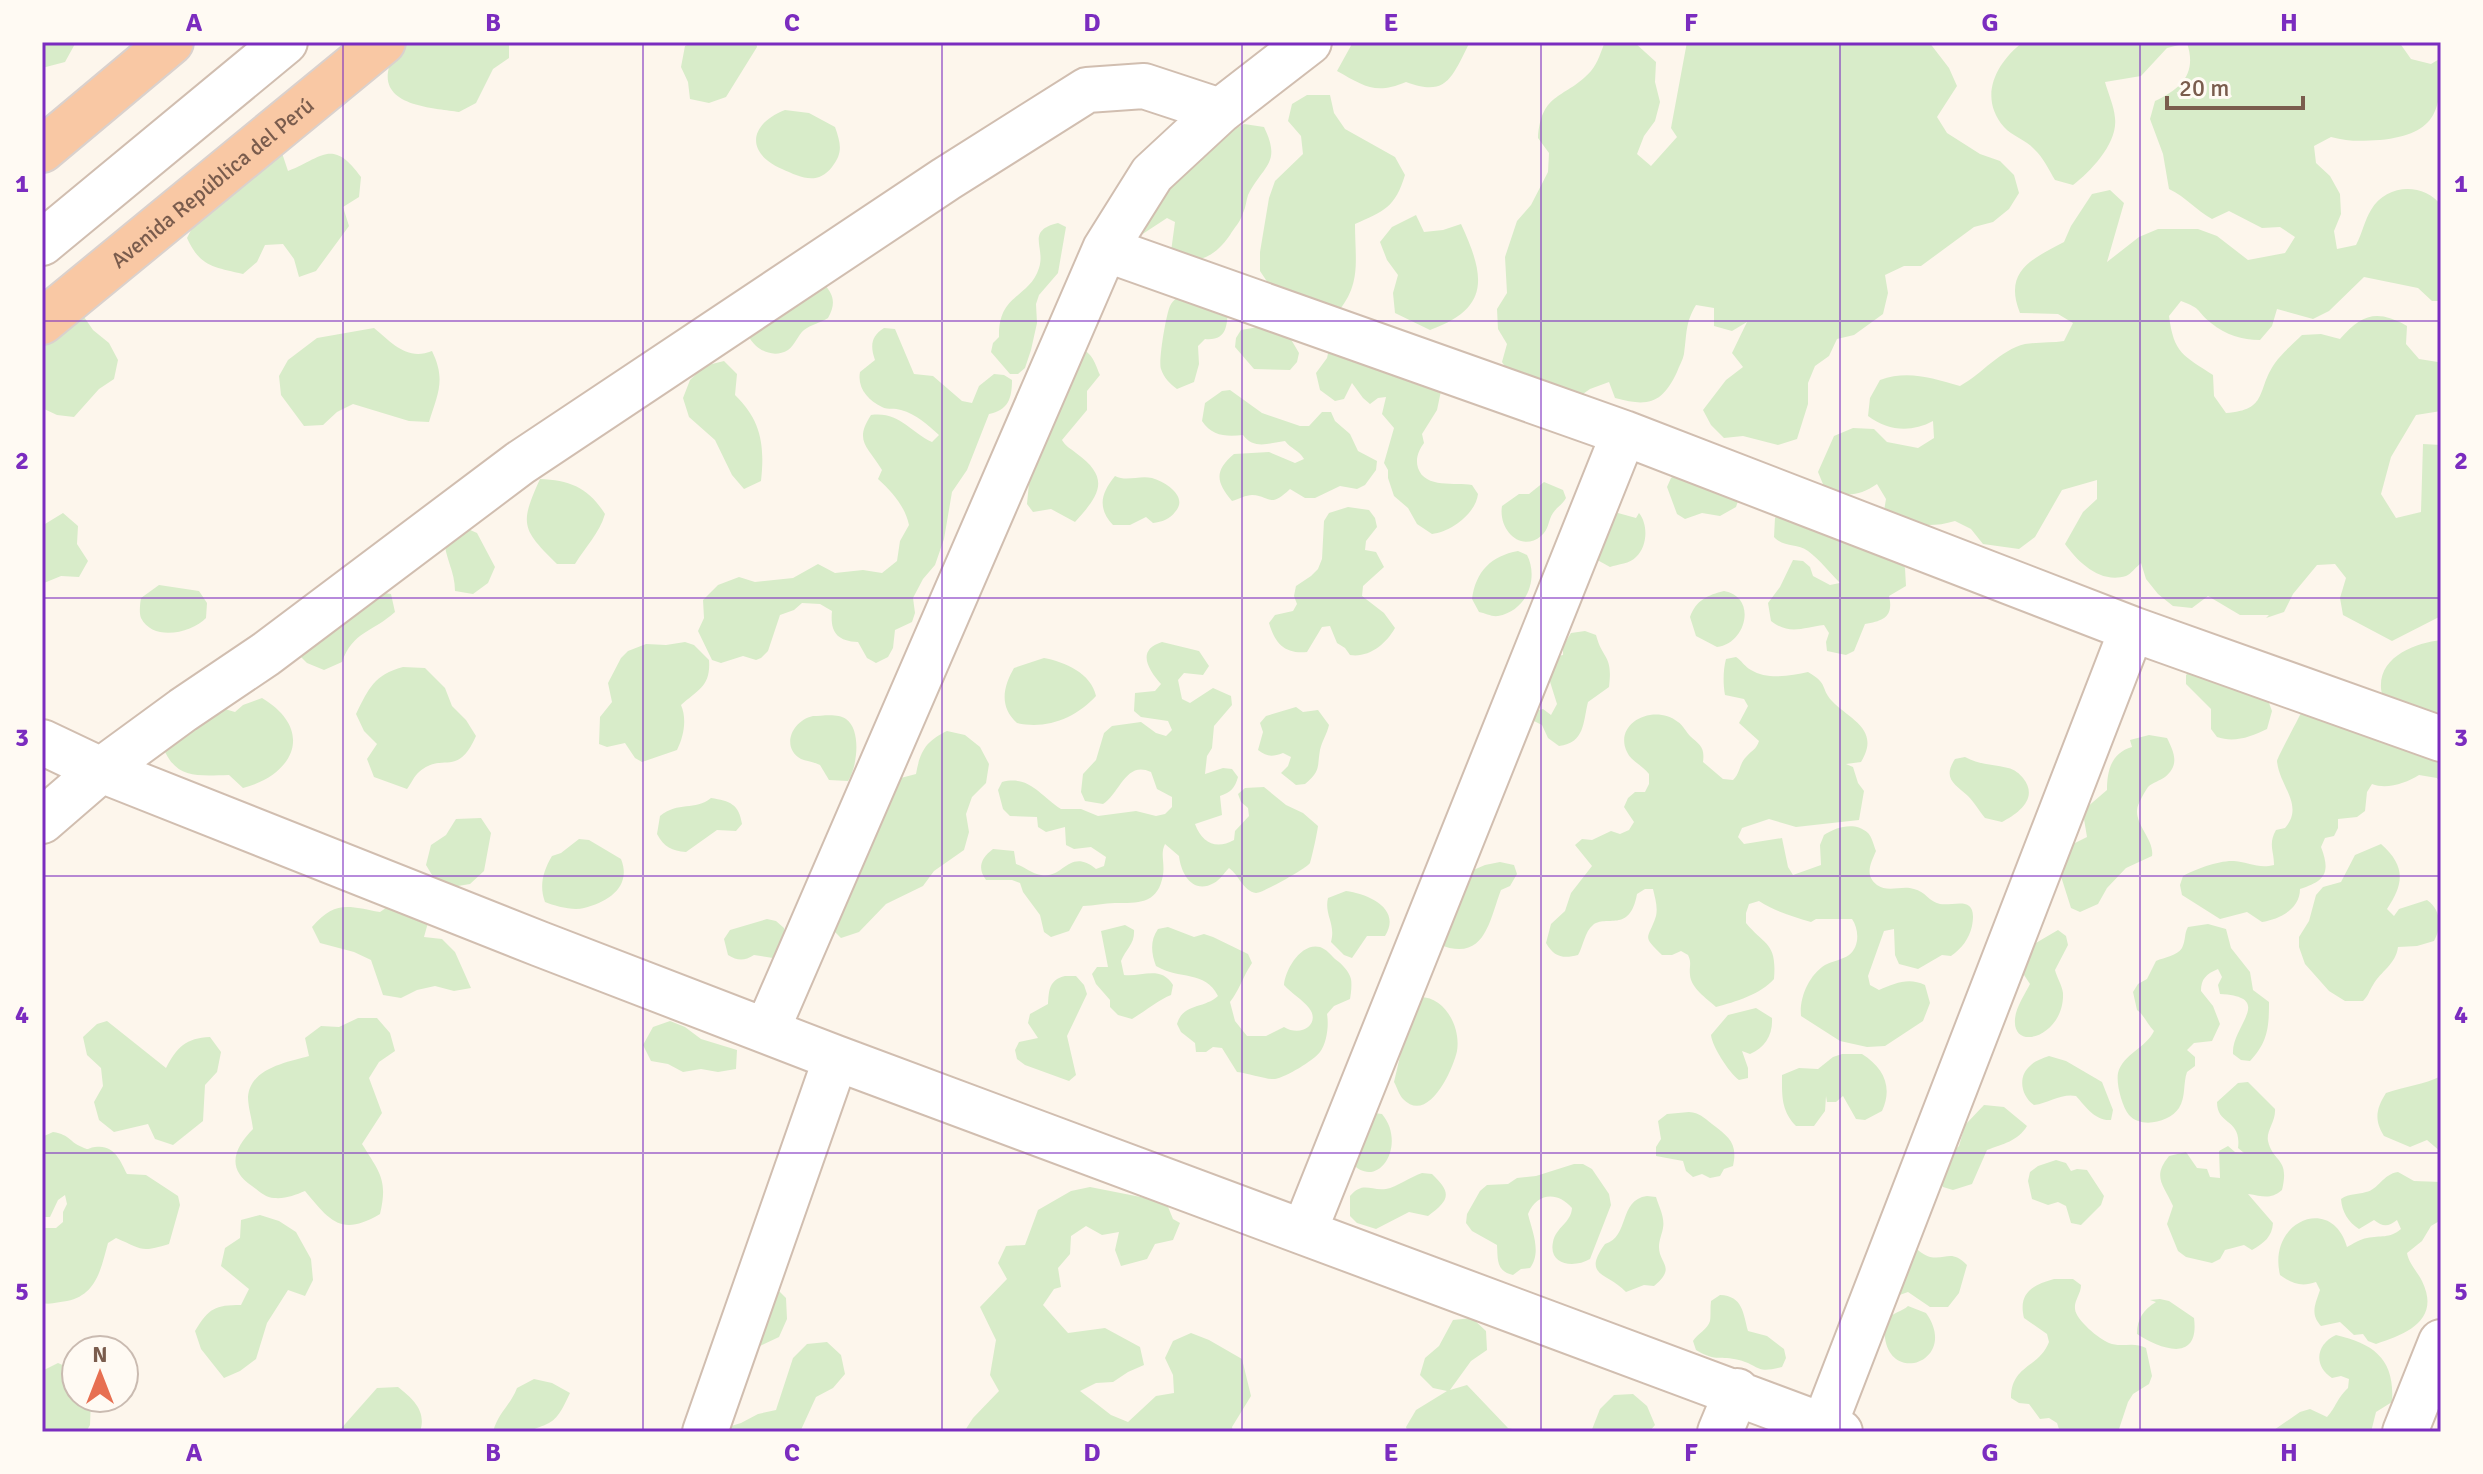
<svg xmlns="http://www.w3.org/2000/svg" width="2483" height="1474" font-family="Signika,sans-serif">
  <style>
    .green { fill: #d8ecc9 }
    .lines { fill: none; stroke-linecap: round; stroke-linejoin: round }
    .minor-casing { stroke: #d1beb0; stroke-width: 48 }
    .tertiary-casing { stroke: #d1beb0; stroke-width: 48 }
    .trunk-casing { stroke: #dad1cd; stroke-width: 48 }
    .minor { stroke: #fff; stroke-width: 44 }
    .tertiary { stroke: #fff; stroke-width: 44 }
    .trunk { stroke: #f9c8a4; stroke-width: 44 }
    .grid { fill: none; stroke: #7b2cbf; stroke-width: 2; stroke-opacity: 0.55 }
    .labels { text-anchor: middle; stroke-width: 8; stroke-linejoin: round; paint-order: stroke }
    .street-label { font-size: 22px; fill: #7a5c4d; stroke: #fffaf3 }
    .neatline { fill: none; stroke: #7b2cbf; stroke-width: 3 }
    .grid-label { font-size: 26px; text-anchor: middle; font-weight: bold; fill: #7b2cbf }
  </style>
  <rect width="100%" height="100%" fill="#fdf6ec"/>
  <path class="green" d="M42 42H76L65 62 42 68Z
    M402 42H509V58L493 69 476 103 459 112C436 108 383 107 388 72 389 62 398 50 402 42Z
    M693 42H756L757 47 726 97 709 103 690 99 688 82 681 67 685 46Z
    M1353 42H1470C1452 76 1448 98 1406 82 1375 95 1364 86 1337 71Z
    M1605 42H1634L1656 62 1655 82 1660 102 1655 121 1644 136 1637 154 1651 166 1677 137 1671 128 1687 42H1929L1949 68 1957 86 1937 117 1947 133 1980 154 2000 161 2014 175 2019 193 2009 209 1993 222 1974 227 1921 266H1904L1885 275 1888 293 1883 314 1854 335 1837 339 1829 356 1815 366 1808 383V404L1797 439 1778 445 1743 436 1724 438 1711 425 1703 410 1726 380 1743 367 1732 353 1747 322 1732 331 1714 326V308L1696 305C1685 323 1687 334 1684 354 1683 360 1679 366 1677 372 1662 404 1648 407 1615 398L1609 382 1590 389 1560 410 1528 401 1502 362 1507 344 1498 329 1497 309 1507 293 1505 257 1517 221 1531 205 1548 172 1549 153 1538 138C1541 91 1566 99 1591 71 1598 63 1601 51 1605 42Z
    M2023 42H2399L2411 59 2431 64 2441 58C2441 109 2439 134 2380 140 2362 141 2349 142 2331 137L2314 146 2316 163 2330 176 2340 194 2341 214 2334 231 2337 249 2356 245C2362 234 2365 219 2371 210 2386 184 2423 182 2441 205V301H2432L2418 288 2364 277 2329 311 2313 319 2277 309 2272 326 2260 340C2242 340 2226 335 2211 323 2196 311 2203 309 2181 301L2169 316C2174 354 2183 355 2213 375L2214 396 2226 413C2269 410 2256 390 2275 363 2282 353 2293 344 2302 335L2321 334 2340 339C2362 314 2377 309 2407 326L2406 344 2419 359 2438 362 2441 366V411L2416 415 2391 457 2381 494 2396 518 2421 512 2423 444 2441 445V616L2392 641 2343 615 2340 598 2346 578 2335 564 2317 565 2293 594 2284 612 2266 618 2269 615H2240L2208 596 2192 608 2173 606 2158 594 2146 579 2141 563C2136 567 2131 574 2126 576 2100 584 2078 562 2065 544L2083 512 2097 499V480L2062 490 2035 537 2019 549 1983 544 1971 529 1955 521C1929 529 1910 524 1883 517L1886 499 1877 484C1858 497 1845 497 1825 489L1818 472 1834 436 1853 428 1874 429 1887 442 1918 448 1934 438 1933 421C1911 433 1888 431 1868 416L1870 398 1880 380C1908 370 1931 378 1960 386 1982 374 2000 350 2025 344 2037 342 2052 343 2064 341L2073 323 2058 314 2020 313C2003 271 2032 259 2064 242L2071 226 2092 194 2110 190 2124 203 2107 262 2139 237 2158 229H2198L2217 236 2248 260 2285 253 2295 237 2280 227 2262 228 2229 211 2212 219C2196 210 2186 197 2169 189L2163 154 2150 119 2155 101C2182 88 2197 73 2187 43L2167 48 2141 76 2105 82C2108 93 2114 106 2115 118 2118 143 2091 171 2073 185L2055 180C2049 170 2043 157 2034 149 2026 140 2012 136 2004 127 1978 97 1996 63 2023 42Z
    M1307 95H1330L1334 113 1345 129 1395 157 1405 175C1395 208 1384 211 1355 224 1355 261 1362 285 1336 314L1280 301 1260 271V252L1269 198 1275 181 1303 154 1301 136 1288 121 1292 104Z
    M785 110 809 113 835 127C841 144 843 153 832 167 817 186 800 177 782 169 745 153 749 124 785 110Z
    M1244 124 1264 127C1282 164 1263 165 1248 195 1246 201 1246 207 1243 213 1241 221 1234 228 1230 235 1213 259 1199 263 1170 259L1175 222 1167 218 1135 239 1137 167 1211 142Z
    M281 150 288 171C322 158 332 137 361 177L359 197 343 207 349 226 316 271 299 277 294 259 283 244 265 245 257 262 243 274C214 267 200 267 187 238L195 222Z
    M1416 215 1424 232 1443 230 1461 224C1485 276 1491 308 1430 330L1395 313 1393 293 1398 275 1387 260 1380 242 1392 227Z
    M1058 223 1066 227 1058 273 1039 295 1036 304 1037 323 1031 350 1025 368 1018 374H1010L991 352 993 343 999 337C998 293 1029 299 1039 268 1046 247 1025 231 1058 223Z
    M824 284C834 295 836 304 828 318 820 323 812 324 804 330 798 335 795 345 788 350 773 359 756 350 749 337Z
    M1184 293 1228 308C1227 326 1227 341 1205 339L1198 346 1199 364 1194 382 1177 389C1170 384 1164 378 1161 369 1158 362 1166 315 1170 306 1173 300 1179 296 1184 293Z
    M42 305 82 314 93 330 109 343 118 360 114 379 99 389 74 417 57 415 42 408Z
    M1270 325 1289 336 1299 353 1297 362 1290 370 1254 369 1235 347 1236 338 1241 330Z
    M374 328C392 343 407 361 432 351 446 380 438 393 429 422L409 421 353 404 337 412 323 425 304 426 281 395 279 376 288 360 317 338Z
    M884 328 895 329 914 374 933 376 962 401 972 403 979 386 994 374 1004 375 1012 380C1012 399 1008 410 989 414L967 470 952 492 944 539 935 565 923 579 913 598 915 613 912 622 895 630 893 648 888 657 876 663 867 658 858 642C836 641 830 631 832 611L820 604 802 603 794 610 780 615 768 651 761 658 756 660 743 656 721 663 712 660 698 631 704 618 703 600 718 585 739 577 755 582 793 578 818 564 835 573 863 570 882 573 897 561 900 541 909 525C905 506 892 492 878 479L882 470C867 446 854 441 871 415 899 411 910 432 932 442L939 435C928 425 916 414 901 410 895 408 888 410 882 407 868 400 857 388 860 372L875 360C870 346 871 336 884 328Z
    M1331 340 1395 376 1413 369 1441 391 1437 410 1422 434 1424 443C1419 450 1415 458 1418 468 1425 489 1456 482 1472 485L1478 494C1476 513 1451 532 1432 534L1417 524 1408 508 1394 496 1388 478V470L1384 463 1394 428 1382 414 1386 397 1378 398 1370 404 1363 398 1352 383 1344 399 1335 401 1320 390 1316 373 1327 358Z
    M1076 347C1092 351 1094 361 1100 375L1087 391V410L1062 440C1066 447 1070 448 1076 453 1111 478 1100 495 1075 522L1051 509 1033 512 1027 504 1029 483 1019 473Z
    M724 361 737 374 735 395C761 420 765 445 761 481L744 489 732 475 715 440 689 417 683 398 690 380 704 366Z
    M1230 390 1262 413 1300 426H1309L1322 412H1331L1335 421 1350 434 1358 451 1377 461 1376 470 1365 485 1357 489 1340 486 1315 498H1305L1290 489C1269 509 1271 496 1252 495 1246 495 1239 499 1232 501 1216 482 1214 471 1234 454L1269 452 1295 463 1304 459C1299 450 1291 449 1285 441 1269 443 1254 450 1243 435 1226 437 1212 436 1202 421L1205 403 1222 391Z
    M1679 473 1739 498 1736 507 1720 516 1702 513 1685 519 1677 514 1667 487 1671 478Z
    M1115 476C1127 482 1139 475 1152 478 1166 482 1189 497 1175 512 1170 519 1162 522 1153 523L1146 517 1130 525H1113C1097 508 1101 493 1115 476Z
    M540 479C570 480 589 488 605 514 599 534 586 546 575 564H557C522 529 519 525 540 479Z
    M1544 482 1563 490 1566 498C1562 505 1557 507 1553 513 1548 520 1549 530 1541 536 1521 553 1498 530 1502 506L1519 494H1529Z
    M1348 507 1369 510 1375 518 1377 527 1366 541 1365 550 1376 552 1384 567 1363 586 1362 596 1384 613 1395 628C1386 644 1369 658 1350 655L1345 648 1337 643 1330 626 1322 627 1307 652C1284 654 1275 643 1269 623L1275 615 1293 611 1297 604 1294 596 1296 586 1311 576 1318 569 1322 559 1324 521 1329 513Z
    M1782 510 1897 552 1905 568 1906 586 1889 596C1894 617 1883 621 1865 624L1854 651 1846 655 1827 651 1826 642 1829 633 1824 625C1804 627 1790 636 1771 621L1768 603 1780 587 1793 560 1803 561 1810 567 1813 576 1830 585 1840 583C1828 571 1821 561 1808 551 1797 543 1784 548 1774 537L1775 518Z
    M63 513 78 526 77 544 88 561 79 577 61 576 44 583C40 575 40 559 45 551L42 533 45 524Z
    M1618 513 1636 518 1639 513C1648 524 1648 546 1636 557 1630 564 1618 564 1610 567L1592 557 1609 516Z
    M459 525 477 533 495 567 488 583 473 594 455 591C455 571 445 558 444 539Z
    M1518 551 1527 555C1539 578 1527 611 1498 616 1492 617 1485 613 1479 612L1472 599C1476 571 1491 556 1518 551Z
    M159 585 199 591 207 603 206 618C192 633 153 642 141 618 139 613 140 604 141 598Z
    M372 591 391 594 395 612C373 632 353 631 342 662L324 670 307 663 297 653Z
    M1724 591C1758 597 1746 644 1717 647L1696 636 1690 617C1696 600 1708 595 1724 591Z
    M1585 631 1596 635C1603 661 1613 654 1609 687L1588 702C1583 722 1585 743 1559 746L1548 738 1542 725 1532 720 1534 711 1543 709 1551 715 1557 704 1546 669 1553 657 1563 655V646L1571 633Z
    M2441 640V718L2387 706C2385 701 2381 693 2381 688 2379 656 2416 643 2441 640Z
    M685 642 694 645 709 660C711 686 698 690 681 705 687 719 684 736 677 750L642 762 635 758 625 743 607 747 599 744 600 717 612 702 608 683 621 658 628 651 646 644 666 645Z
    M1162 642 1199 651 1209 666 1203 675 1184 673 1178 680 1182 699 1190 703 1213 688 1231 696 1232 705 1214 726 1212 748 1207 756 1205 774 1223 768 1232 769 1238 777C1235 788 1231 792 1220 796L1222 815 1195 824C1202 843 1216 850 1234 840L1235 831 1249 816 1248 808 1241 802 1238 794 1245 788 1264 787 1286 805 1303 813 1318 826C1317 834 1312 857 1310 863 1307 868 1261 894 1256 893 1243 891 1239 875 1229 868 1224 873 1220 880 1214 883 1193 895 1181 874 1179 856L1165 844C1160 854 1165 863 1163 875 1158 904 1139 903 1115 903 1104 903 1094 906 1083 906L1069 931 1051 937 1044 932 1040 915 1023 892 1020 883 1012 880H986C977 868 981 858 993 849L1014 851 1016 864C1025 867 1032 874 1041 875 1063 880 1069 847 1096 869L1104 866 1106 857 1091 847 1074 849 1066 845 1065 827 1046 832 1038 827 1037 817 1010 816 1003 809 998 790 1002 782C1030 775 1040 796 1061 809H1081L1098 816 1136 811 1156 816 1165 814 1172 807V797L1157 789 1151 772C1126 760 1120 793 1103 804L1085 801 1081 792 1083 774 1096 760 1104 733 1112 726 1141 722 1156 733 1166 736 1172 730 1168 721 1141 717 1134 711 1135 693 1155 691 1161 684C1148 669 1136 650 1162 642Z
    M1736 657C1742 661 1745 667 1751 670 1767 680 1791 676 1808 672 1829 684 1820 688 1832 701 1850 720 1881 729 1861 762L1846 764 1853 767 1858 783 1864 791 1859 820 1796 827 1769 819 1742 828 1738 837 1744 844 1782 838 1788 867 1793 875 1821 865 1820 845 1824 835C1836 827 1855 821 1868 833 1872 837 1874 846 1876 851 1871 863 1864 875 1877 885 1888 893 1902 885 1914 889 1925 891 1929 902 1940 904 1956 906 1978 894 1972 926 1969 939 1962 948 1951 956L1942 955 1918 969 1899 964 1895 955 1894 929 1884 931 1868 976 1870 985 1879 990C1895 983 1909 977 1925 985L1930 1003 1923 1021 1885 1046 1867 1047 1840 1041 1801 1016C1799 998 1809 975 1825 965 1832 961 1842 960 1849 955 1860 947 1859 929 1852 919H1816L1811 922C1792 916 1776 912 1759 901L1749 904 1746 913V923C1765 946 1777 942 1774 979 1761 994 1735 1002 1716 1007 1706 998 1691 988 1690 975 1689 966 1692 963 1688 955L1681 951 1672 955H1662C1641 934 1648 941 1656 916 1658 907 1655 898 1653 889H1645L1637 894C1630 934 1606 914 1593 925 1585 931 1583 947 1578 955 1563 959 1554 957 1546 943L1551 924 1565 911 1571 893 1592 866 1575 845 1582 839 1592 840 1611 831 1620 834 1629 830 1634 822 1624 807 1628 798 1635 792H1645L1649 784V774C1643 766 1631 761 1627 752 1613 723 1654 703 1678 722 1683 725 1686 732 1690 736 1700 745 1705 747 1703 762L1723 779 1733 780C1741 772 1739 764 1746 757 1752 750 1756 750 1759 741L1739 723 1748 706 1744 699 1725 695C1723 684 1723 670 1726 659Z
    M1044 658C1065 662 1091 673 1096 696 1076 718 1046 730 1017 723 999 707 1003 687 1014 668Z
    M403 667 425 668 445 688 452 706 466 720 476 736C457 779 443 751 419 772 414 776 411 784 407 789L374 777 367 759 377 744 364 731 356 714C369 688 374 675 403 667Z
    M2194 667 2263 687 2272 711 2267 729C2251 737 2234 743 2217 737L2211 729V709L2186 684V675Z
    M262 698C314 729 296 774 243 788L229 775C191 776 172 779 159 736L197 701 235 712 243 705Z
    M1296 707 1303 712 1318 710 1329 725C1327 734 1322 741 1320 750 1317 767 1321 771 1305 784L1296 785 1281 773 1288 766 1291 757 1283 753C1272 757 1267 757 1258 750L1263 732 1260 723 1266 716Z
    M2303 709 2441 748V783L2437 778 2419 775C2406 783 2387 790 2372 784L2367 792 2365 811 2357 817 2338 819V828L2334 836 2325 838 2321 847C2331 873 2325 881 2300 889 2300 909 2280 919 2262 922L2247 912 2220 919 2182 895 2180 885 2183 876C2195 869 2220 860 2234 861 2249 862 2258 869 2274 865 2274 851 2268 844 2276 830L2285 828C2305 805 2279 786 2277 761 2277 758 2299 718 2303 709Z
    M813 716C822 716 838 713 846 719 862 730 857 768 848 781L829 780 820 765C814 762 806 761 801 759 781 748 791 721 813 716Z
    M947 731 965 735 980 747 989 764 986 783 972 797 966 814 969 832 964 850 934 871 923 886 886 904 859 932 841 938 828 925 897 779 916 774C920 751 926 741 947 731Z
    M2149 735 2167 738C2174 752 2180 765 2165 777 2160 781 2153 782 2148 787 2145 791 2141 799 2139 803 2130 822 2155 838 2152 856L2126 868 2107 888 2098 904 2080 912 2071 908 2059 870 2071 845 2087 837 2084 819 2086 808 2107 790C2107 771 2111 753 2132 747L2130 740Z
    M1965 757C1979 765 1993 764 2008 768 2014 769 2020 774 2023 778 2039 798 2019 813 2002 822L1985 818C1979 811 1975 803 1968 796 1955 784 1942 779 1955 759Z
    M711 798C730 801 739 804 742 824L736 831 717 830 686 852C672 851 664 847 657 834L660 816C678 801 695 811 711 798Z
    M481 818 491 833 484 871 470 884 452 887 435 880 426 865 431 845 446 835 456 819Z
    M579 839 589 840 621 859C632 886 609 902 584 908 573 911 555 906 545 902 539 886 543 871 552 856L561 853Z
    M2381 844C2406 866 2404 884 2387 909L2394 916 2399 909 2427 900C2441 910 2442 926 2434 941L2417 946 2398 947C2396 964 2381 971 2373 985 2369 991 2369 995 2363 1001H2345L2329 991 2305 964 2299 947V937L2309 921 2316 895 2323 887 2341 882 2355 855Z
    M1500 862 1514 865 1517 874 1510 886 1501 890C1489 921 1485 964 1438 944L1471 871 1485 865Z
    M1346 891C1369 894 1402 909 1385 936H1367L1352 958 1344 955 1331 942C1336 923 1324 915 1328 898Z
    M396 901 429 919 424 937 442 939 455 952 471 988 454 991 435 986 417 990 401 998 383 995 371 960 354 952 320 943 312 927C335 900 348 906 380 912Z
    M767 919 776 921 784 928 786 947 781 955 773 958 754 955C744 961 738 961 728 955L724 939 730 930Z
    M2208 924 2226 929 2231 948 2250 972 2253 990 2269 1002C2269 1027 2268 1042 2250 1061L2241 1060 2233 1054C2231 1026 2276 997 2220 994L2218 985 2222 977 2218 969C2206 974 2201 979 2201 991L2213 1006 2220 1024 2212 1041 2194 1043 2187 1050 2195 1057V1066L2187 1072C2183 1083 2186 1097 2179 1108 2170 1122 2141 1129 2129 1115 2122 1106 2116 1084 2118 1073 2123 1054 2146 1048 2154 1031 2147 1024 2145 1016 2137 1010L2133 992 2138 984 2147 979 2156 961C2165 957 2177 956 2182 948 2186 940 2184 934 2188 927Z
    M1125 925 1134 930C1135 944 1126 949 1121 961L1124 975C1142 977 1161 965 1173 985L1171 995C1160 999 1144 1012 1132 1019L1118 1015 1110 1007V1000L1096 984 1092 974 1097 967H1108L1101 931Z
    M1168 927 1194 937 1204 934 1213 937 1248 954 1252 963C1243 976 1240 989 1230 1002L1235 1021 1247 1036H1266L1284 1027C1302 1038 1321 1023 1309 1008 1303 1000 1291 993 1284 985 1285 970 1301 942 1320 947 1326 949 1331 955 1335 959 1342 964 1349 971 1351 979 1352 985 1351 993 1350 999L1334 1006 1327 1014C1329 1025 1327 1043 1320 1052 1313 1061 1286 1077 1275 1079 1267 1080 1248 1073 1237 1072L1222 1048 1213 1047 1206 1052H1196L1195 1043 1181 1032 1177 1024C1183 1003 1204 1009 1218 996 1205 970 1179 980 1156 966 1151 953 1150 940 1158 929Z
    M2058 930 2066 936 2068 945 2055 970C2057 978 2062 985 2063 993 2065 1036 2012 1053 2015 1019 2016 1007 2025 994 2030 984L2020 969 2024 950Z
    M1065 976H1076L1084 985 1087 994 1067 1036 1076 1075 1069 1081 1025 1065 1017 1059 1015 1050 1019 1042 1038 1038 1028 1023 1030 1014 1048 1004C1049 990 1049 980 1065 976Z
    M1420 997C1445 997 1461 1027 1457 1051 1453 1070 1428 1125 1403 1099 1399 1095 1397 1087 1394 1082L1405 1035Z
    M1756 1008 1772 1018C1773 1035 1765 1048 1750 1054L1742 1051 1748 1068V1078L1739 1080C1729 1073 1712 1046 1711 1035L1728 1015Z
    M358 1018H377L390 1033 395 1051 379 1062 369 1078 382 1113 362 1144C380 1173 388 1180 380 1214 341 1237 330 1221 305 1191 295 1195 286 1199 274 1198 266 1198 259 1191 252 1186 226 1169 234 1148 253 1129 252 1119 248 1107 248 1097 250 1068 288 1062 309 1056L305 1038 321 1026 339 1027Z
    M107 1021 166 1068C177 1047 186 1038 210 1037L221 1052 217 1072 205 1085 203 1121 173 1145 155 1139 148 1124 114 1132 99 1120 94 1102 103 1086 101 1068 87 1055 83 1037 97 1024Z
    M670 1021 685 1027 701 1039 737 1050 736 1069 718 1072 701 1069 683 1072 668 1064 651 1061 643 1045 653 1027Z
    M1842 1054H1862C1884 1068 1893 1087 1882 1111L1865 1120 1856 1119 1843 1096 1836 1102H1827L1826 1096 1825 1111 1814 1126H1796C1781 1110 1782 1096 1782 1075L1799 1068 1818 1069 1833 1057Z
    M2049 1056 2066 1061 2102 1082 2113 1110 2111 1120C2095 1121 2086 1107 2076 1096 2062 1093 2049 1103 2034 1105 2021 1096 2017 1076 2031 1065 2035 1061 2043 1058 2049 1056Z
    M2441 1076V1152L2427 1140 2410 1147 2384 1136C2374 1120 2376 1109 2386 1093 2405 1086 2424 1085 2441 1076Z
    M2248 1082 2275 1109C2276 1121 2266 1131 2268 1141 2273 1163 2290 1157 2282 1190 2270 1200 2263 1196 2248 1194L2273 1223C2272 1237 2264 1243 2252 1250L2244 1245 2225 1250 2220 1259 2212 1263 2186 1257 2178 1251 2167 1224 2173 1206C2163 1184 2152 1177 2169 1156L2186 1152 2197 1168 2207 1169 2210 1177 2220 1178 2219 1151 2228 1146 2235 1152 2244 1153 2238 1148C2242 1118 2217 1126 2217 1102L2238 1083Z
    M1984 1105 2004 1107 2027 1126C2018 1141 2003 1144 1987 1150L1972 1184 1953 1190 1943 1187 1938 1178 1944 1160 1959 1146 1965 1125Z
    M1689 1112C1700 1113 1703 1117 1712 1124 1729 1137 1738 1143 1733 1166L1724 1169 1720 1176 1710 1178 1702 1174 1693 1177 1686 1171 1683 1161 1656 1156V1147L1661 1139 1658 1121 1667 1114Z
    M1374 1113 1382 1114C1408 1145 1377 1194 1350 1161Z
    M53 1132C71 1135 69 1142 82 1147 90 1151 87 1148 95 1147 114 1144 120 1160 127 1174L146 1175 178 1196 180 1205 169 1244C140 1253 142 1249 116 1238L108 1243C101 1268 97 1295 67 1301 58 1302 51 1305 42 1303V1228H56L63 1222V1212L67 1204 65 1195 58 1200 50 1217H42V1137Z
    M2056 1160 2066 1163 2071 1171 2077 1169 2087 1170 2104 1196 2101 1205 2081 1225 2071 1223 2066 1206 2058 1202 2048 1205 2032 1199 2028 1181 2030 1172 2038 1166Z
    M1574 1164H1583L1592 1169 1609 1194 1611 1205 1590 1259C1575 1268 1548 1266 1553 1242 1556 1227 1571 1223 1572 1208 1557 1191 1537 1193 1528 1214 1532 1231 1542 1252 1530 1268L1521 1269 1513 1275C1496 1271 1498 1260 1497 1245L1472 1231 1466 1223 1467 1214 1480 1191 1487 1185 1508 1184 1517 1178 1536 1176Z
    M2398 1172 2414 1181 2441 1182V1220L2431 1226 2422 1241 2407 1253C2409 1264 2417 1271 2422 1281 2441 1320 2407 1334 2376 1344L2368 1341 2363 1334 2354 1335 2340 1322 2321 1326C2310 1314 2315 1305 2320 1290L2316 1282C2302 1287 2292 1284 2280 1275 2267 1221 2332 1194 2347 1247 2353 1244 2360 1239 2367 1238 2381 1235 2389 1239 2401 1229L2397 1220C2388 1227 2383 1227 2374 1220L2359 1229C2348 1222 2342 1212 2341 1199 2350 1193 2356 1195 2366 1192 2378 1190 2383 1174 2398 1172Z
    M1422 1173 1432 1174C1452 1193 1450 1200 1428 1216L1409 1212 1376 1229 1357 1223 1350 1216V1196C1363 1181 1370 1191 1386 1189 1397 1187 1410 1177 1422 1173Z
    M1090 1187 1166 1202 1173 1219 1180 1223 1173 1240 1155 1244 1147 1259 1121 1266 1115 1250 1119 1232 1102 1235 1086 1226 1071 1236 1070 1254 1058 1268 1061 1287 1054 1289 1043 1305 1068 1333 1105 1328 1140 1347 1144 1365 1128 1372 1113 1382 1096 1383 1080 1391 1111 1415 1128 1422 1156 1396 1174 1393 1173 1375 1165 1358 1173 1341 1191 1333 1209 1340 1242 1359 1251 1396 1232 1427 1233 1432H964L973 1418 999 1391 990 1375 996 1340 980 1307 1007 1279 998 1263 1006 1246 1025 1245 1038 1210 1071 1191Z
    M1647 1196 1656 1197C1659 1207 1665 1217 1663 1228 1662 1234 1659 1240 1659 1247 1659 1264 1677 1267 1654 1286L1644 1285 1626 1292C1609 1273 1581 1277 1605 1244 1630 1237 1618 1200 1647 1196Z
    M260 1215 279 1221 296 1232 311 1259 313 1280 305 1296 288 1290 267 1323 256 1359 240 1371 224 1378 201 1349 195 1331C209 1308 215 1305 241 1305L249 1289 221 1266 225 1248 240 1238 241 1220Z
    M1913 1247C1917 1249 1925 1256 1930 1257 1947 1260 1951 1249 1967 1265L1959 1293 1948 1307H1930L1908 1292 1891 1298Z
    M2054 1279H2073L2081 1285C2081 1294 2074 1300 2075 1309 2076 1320 2099 1339 2109 1343 2121 1348 2134 1341 2146 1348L2152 1376 2149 1384 2133 1394 2128 1402 2118 1432H2060L2057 1423 2049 1418 2040 1419 2029 1404 2019 1403 2011 1398C2011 1365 2039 1368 2049 1342L2047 1334 2024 1318C2018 1293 2032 1285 2054 1279Z
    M773 1285 786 1298 787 1319 779 1337 760 1346 742 1342Z
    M1720 1295C1743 1296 1743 1313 1748 1331L1767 1336 1784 1349 1786 1358 1782 1367C1755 1374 1761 1366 1739 1360 1719 1355 1718 1363 1696 1350L1693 1341C1697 1334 1708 1329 1710 1321 1711 1315 1710 1308 1711 1301Z
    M2160 1299 2169 1301 2194 1318C2200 1364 2160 1349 2137 1334 2137 1319 2143 1310 2156 1302L2150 1300Z
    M1908 1306 1926 1313C1959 1359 1892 1386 1885 1338 1884 1332 1884 1326 1888 1320 1892 1312 1902 1312 1908 1306Z
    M1472 1318 1486 1331 1487 1350 1471 1361 1450 1390 1467 1385 1508 1428 1525 1432H1408L1406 1427 1416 1410 1447 1391 1433 1388 1420 1375 1425 1358 1439 1346 1453 1320Z
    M2336 1335C2375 1344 2395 1360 2392 1402L2376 1412 2371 1432H2271L2300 1412 2310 1409 2327 1417C2337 1406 2335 1401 2348 1388L2349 1379 2341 1376 2332 1378C2313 1366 2316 1344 2336 1335Z
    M827 1342 841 1355 845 1374 833 1388 816 1397 800 1432H712L741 1423 758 1414 776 1410 793 1358 807 1344Z
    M58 1363 76 1371V1398H91L90 1425 86 1432H42V1371Z
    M534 1379 552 1383 570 1393C565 1403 560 1417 549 1423 542 1427 536 1427 530 1432H493C498 1413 510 1406 517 1388Z
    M398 1387C413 1399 427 1411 420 1432H338L377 1388Z
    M1633 1394 1647 1406 1655 1425 1649 1432H1591L1600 1409 1614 1395Z"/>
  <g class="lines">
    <g class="minor-casing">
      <path id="minor" d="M1105 249 1624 433 2132 629 2441 739
        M42 742 101 770 540 944 836 1058 1840 1432
        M42 821 101 770 183 710 266 654 520 463 946 179 1087 90 1144 86 1220 111 1309 42
        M767 1030 1105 249 1152 174 1220 111
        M1304 1232 1624 433
        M1824 1426 2132 629
        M705 1432 836 1058
        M1720 1432 1737 1391
        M2405 1432 2441 1342"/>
    </g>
    <g class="tertiary-casing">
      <path id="tertiary" d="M42 243 285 42"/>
    </g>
    <g class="trunk-casing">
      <g id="trunk">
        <path d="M42 150 171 42"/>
        <path id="s1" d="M42 322 383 42"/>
      </g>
    </g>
    <use href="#minor" class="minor"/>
    <use href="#tertiary" class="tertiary"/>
    <use href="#trunk" class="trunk"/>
  </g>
  <path class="grid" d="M343 42V1432M643 42V1432M942 42V1432M1242 42V1432M1541 42V1432M1840 42V1432M2140 42V1432M42 321H2441M42 598H2441M42 876H2441M42 1153H2441"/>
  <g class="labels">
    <g class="street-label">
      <text dy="8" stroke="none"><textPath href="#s1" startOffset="220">Avenida República del Perú</textPath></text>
    </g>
  </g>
  <rect width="2483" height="1474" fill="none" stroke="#fffaf3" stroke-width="88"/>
  <g transform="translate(100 1374)"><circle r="38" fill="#fffaf3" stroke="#cabbb1" stroke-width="2"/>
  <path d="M0-6L14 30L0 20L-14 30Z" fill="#e76f51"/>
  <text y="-12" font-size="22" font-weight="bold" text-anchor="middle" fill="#7a5c4d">N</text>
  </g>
  <path d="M2167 96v12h136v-12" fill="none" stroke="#7a5c4d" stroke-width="4"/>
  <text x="2179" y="96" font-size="24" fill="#7a5c4d" stroke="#fffaf3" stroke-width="6" paint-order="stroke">20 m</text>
  <rect x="44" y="44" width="2395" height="1386" class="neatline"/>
  <g class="grid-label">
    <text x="194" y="31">A</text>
    <text x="493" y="31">B</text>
    <text x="792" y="31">C</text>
    <text x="1092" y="31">D</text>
    <text x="1391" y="31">E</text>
    <text x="1691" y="31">F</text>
    <text x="1990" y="31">G</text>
    <text x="2289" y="31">H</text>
    <text x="22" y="192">1</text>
    <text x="2461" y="192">1</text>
    <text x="22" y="469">2</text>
    <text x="2461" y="469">2</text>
    <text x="22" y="746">3</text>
    <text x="2461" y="746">3</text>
    <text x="22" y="1023">4</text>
    <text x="2461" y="1023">4</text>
    <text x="22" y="1300">5</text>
    <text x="2461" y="1300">5</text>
    <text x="194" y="1461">A</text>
    <text x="493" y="1461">B</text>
    <text x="792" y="1461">C</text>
    <text x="1092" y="1461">D</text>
    <text x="1391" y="1461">E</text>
    <text x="1691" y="1461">F</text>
    <text x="1990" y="1461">G</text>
    <text x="2289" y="1461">H</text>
  </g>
</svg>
